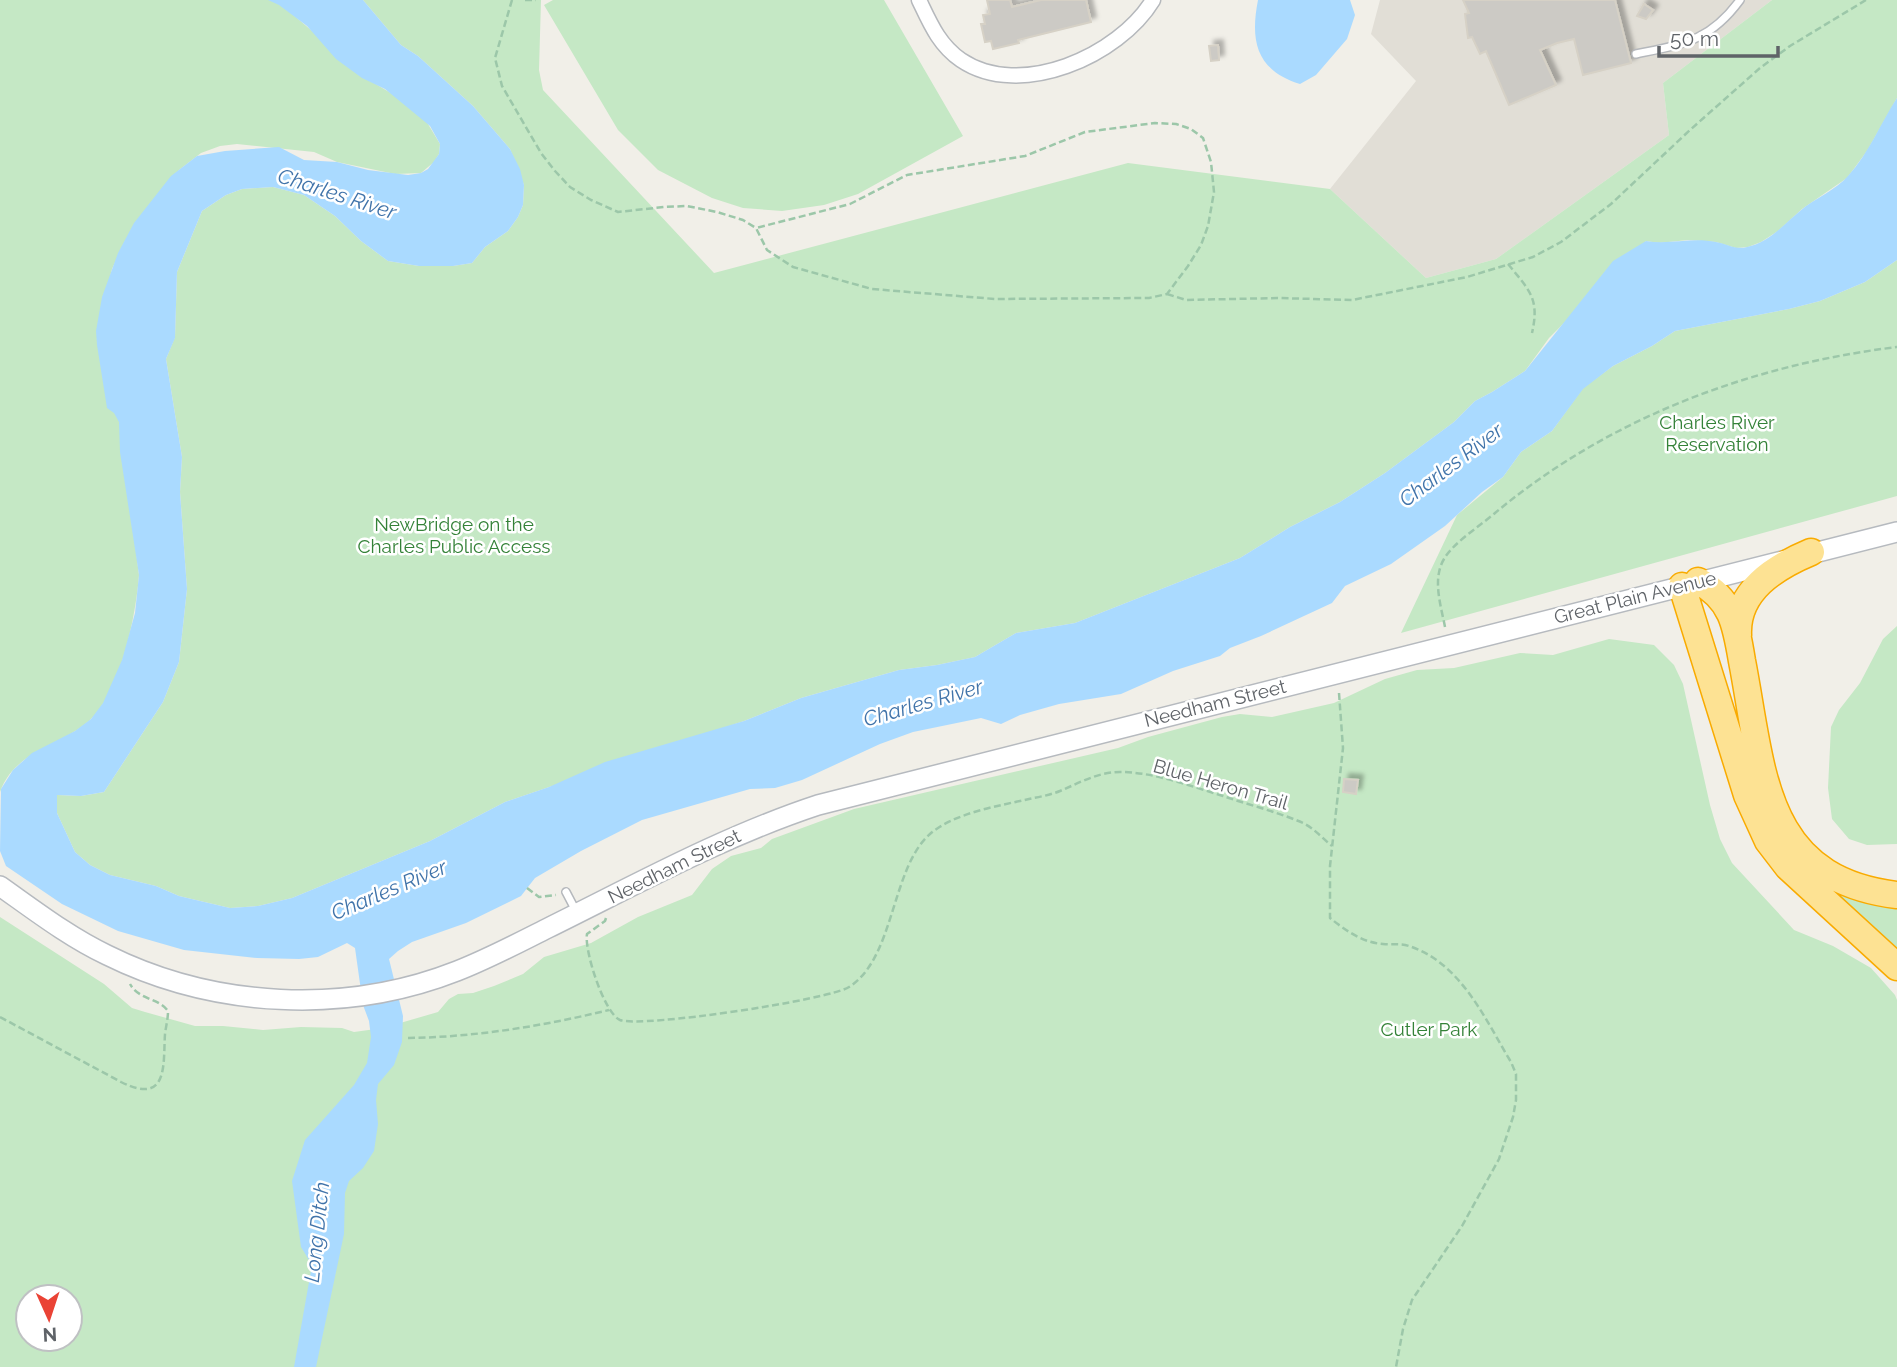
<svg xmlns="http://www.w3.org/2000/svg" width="1897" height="1367" font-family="Raleway,sans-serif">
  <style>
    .education { fill: #e1ded6 }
    .green { fill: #c5e8c5; fill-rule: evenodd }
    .water { fill: #aadaff }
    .building { fill: #cccac5; stroke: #d6d1c6; stroke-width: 2; filter: url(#shadow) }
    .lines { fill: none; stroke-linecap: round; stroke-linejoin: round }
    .lane-casing { stroke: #b5b8bc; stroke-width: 10 }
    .street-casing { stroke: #b5b8bc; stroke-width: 17 }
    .secondary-casing { stroke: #b6babf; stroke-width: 22 }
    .highway-casing { stroke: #f9ab00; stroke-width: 29 }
    .path { stroke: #9cc7a9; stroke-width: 2.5; stroke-dasharray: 7 3.5; stroke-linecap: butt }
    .lane { stroke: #fff; stroke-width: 7 }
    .street { stroke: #fff; stroke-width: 14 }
    .secondary { stroke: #fff; stroke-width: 19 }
    .highway { stroke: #fde293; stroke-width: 26 }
    .labels { text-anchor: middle; stroke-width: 5; stroke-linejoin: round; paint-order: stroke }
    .park-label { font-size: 19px; fill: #348238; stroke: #fff }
    .street-label { font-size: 19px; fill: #5f6368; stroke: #fff }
    .water-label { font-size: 21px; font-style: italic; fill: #4174aa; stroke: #fff }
  </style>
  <defs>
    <filter id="shadow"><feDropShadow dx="5" dy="-5" stdDeviation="2" flood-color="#0004"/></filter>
  </defs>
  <rect width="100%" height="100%" fill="#f1efe8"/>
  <path class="education" d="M1380 0H1772L1663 83 1669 135 1496 259 1426 278 1330 189 1416 81 1371 34Z"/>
  <path class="green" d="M0 0H276L369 80 394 95 425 119 440 144 439 154 434 162 421 173 395 174 337 162 314 152 237 144 220 146 201 153 179 170 125 241 112 269 104 301 139 575C136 615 121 692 90 720 60 747 15 750 0 792Z
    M363 0H541L539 70 543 90 714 273 1128 163 1330 189 1426 278 1496 259 1669 135 1663 83 1772 0H1897V98L1867 151 1847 178 1802 209 1778 231 1761 242 1748 247 1736 248 1716 242 1688 240 1659 243 1646 241 1549 338 1525 371 1492 392 1475 401 1454 422 1385 473 1340 502 1290 527 1240 558 1075 623 1016 633 975 657 937 665 899 670 801 698 744 721 505 802 430 841 292 898 258 906 230 908 179 896 156 886 110 875 90 865 75 852 57 813V795L81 796 104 792 163 702 179 662 187 589 180 492 182 457 166 359 175 337 177 272 202 211 226 195 242 189 273 187 304 195 335 216 361 241 388 261 419 266H453L472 263 485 247 508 231 518 217 523 205 524 185 510 149 473 106 418 56 401 45Z
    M553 0H884L963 136 858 194 824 205 782 211 743 208 712 198 658 170 618 130 544 5Z
    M1897 260V496L1401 633 1457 515 1503 477 1521 452 1552 431 1583 388 1613 366 1652 346 1675 331 1789 309 1820 301 1865 282Z
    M1897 626V844L1867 845 1849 839 1832 819 1828 788 1831 727 1839 710 1860 683 1883 639Z
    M1609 639 1654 645 1674 665 1683 684 1710 805 1720 839 1732 863 1794 930 1833 946 1871 968 1895 995 1897 1000V1367H0V917L104 984 132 1008 145 1012 195 1026H223L263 1030 301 1027 342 1028 354 1032 383 1028 438 1012 449 999 458 994 473 993 494 986 523 974 544 957 591 943 638 917 692 895 712 869 731 856 761 848 772 839 854 809 1118 748 1148 737 1222 717 1240 714 1272 717 1334 703 1385 679 1417 670 1454 668 1520 653 1553 655ZM28 1297H70V1339H28Z
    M1823 880 1897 903V954L1866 927Z"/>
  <path class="water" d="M268 0H363L401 45 418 56 473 106 510 149 520 169 524 185 523 205 518 217 508 231 485 247 472 263 453 266H419L388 261 361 241 335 216 304 195 273 187 242 189 226 195 202 211 177 272 175 338 166 359 182 457 180 492 187 589 179 662 163 702 104 792 81 796 57 795V813L75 852 90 865 110 875 156 886 179 896 230 908 258 906 292 898 430 841 505 802 549 787 605 762 744 721 801 698 899 670 937 665 975 657 1016 633 1075 623 1240 558 1290 527 1340 502 1385 473 1454 422 1475 401 1492 392 1525 371 1613 261 1646 241C1669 245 1692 237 1716 242 1727 244 1736 250 1747 247 1769 243 1784 224 1800 211 1815 198 1836 190 1848 176 1869 153 1880 124 1897 98V260L1865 282 1820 301 1789 309 1675 331 1652 346 1613 366 1583 389 1552 431 1521 452 1503 477 1482 492 1445 526 1391 564 1345 586 1332 603 1261 636 1230 648 1220 656 1173 671 1121 694 1059 704 1020 715 1001 724 981 718 913 732 880 744 802 780 775 788 750 789 642 820 581 851 535 878 521 896 466 923 412 942 398 951 389 959 403 1016 402 1042 394 1065 378 1084 376 1100 378 1124 374 1151 363 1168 349 1181 345 1193 344 1234 316 1367H294L312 1265 301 1247 292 1181 305 1140 354 1085 367 1063 371 1037 369 1021 363 1005 355 948 347 943 318 957 299 959 257 958 184 950 118 931 62 904 6 866 0 851 1 789 13 770 32 753 75 731 91 719 103 703 122 660 135 613 139 575 120 452 119 422 114 413 107 408 97 345 96 331 102 297 118 253 134 223 171 176 197 156 225 151 279 147 304 160 337 162 368 170 408 175 421 173 428 169 439 154 440 144 430 126 385 89 362 78 336 59 307 26 279 5Z
    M1258 0H1350L1355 15 1347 39 1316 75 1300 84C1256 70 1250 41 1258 0Z"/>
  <path class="building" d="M987 0H1010L1012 7 1041 0H1086L1091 22 1018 40 1019 43 993 49 991 41 985 42 981 24H985L983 15 990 14Z
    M1463 0H1615L1631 63 1583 75 1574 39 1557 43 1540 50 1556 85 1509 105 1486 51 1480 54 1472 37 1468 38 1465 14 1469 13Z
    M1644 4 1653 10 1646 19 1637 16Z
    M1218 45 1219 60 1211 61 1209 46Z
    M1344 779 1358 780 1356 794 1343 792Z"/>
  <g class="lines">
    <g class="lane-casing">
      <path id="lane" d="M1636 54C1684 44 1710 41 1740 0
        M566 892 577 913"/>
    </g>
    <g class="street-casing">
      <path id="street" d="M919 0C930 23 939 45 961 60 1020 100 1119 56 1153 0"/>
    </g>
    <g class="secondary-casing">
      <path id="secondary" d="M0 886C34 910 69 937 107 955 214 1008 345 1015 457 971 488 959 518 943 548 928 637 884 724 836 818 805L1897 532"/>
    </g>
    <g class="highway-casing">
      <path id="highway" d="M1698 581C1732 599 1736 625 1742 661 1763 769 1761 879 1897 895
        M1682 586 1747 795 1768 841 1788 867 1897 967
        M1738 635C1736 591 1775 567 1811 552"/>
    </g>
    <path class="path" d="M512 0 495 58 502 86 541 153 555 171 570 187 591 200 618 212 664 207 687 206 717 212 743 220 756 228 767 250 793 267 872 289 995 299 1149 298 1167 294 1188 266 1201 245 1208 226 1214 192 1211 162 1203 138 1191 129 1176 124 1155 123 1085 132 1025 156 907 175 850 204 756 228
      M525 0H536
      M1508 264C1529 290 1540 298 1532 333
      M1167 294 1186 300 1278 298 1352 300 1467 277 1533 257 1561 242 1611 204 1690 130 1760 68 1790 46 1866 0
      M1445 627C1441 606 1432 579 1444 559 1453 543 1480 526 1495 513 1609 418 1750 365 1897 347
      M1339 693 1343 748 1330 866V918C1345 930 1363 943 1383 944 1392 945 1400 943 1409 946 1461 963 1485 1019 1511 1062L1516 1074V1100L1513 1117 1499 1159 1462 1226 1412 1300 1403 1329 1396 1367
      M527 888 539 897 556 895
      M606 918 605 921 587 934C584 950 604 1013 620 1020 642 1028 829 1000 849 987 895 958 891 868 930 834 954 813 998 806 1029 799 1039 797 1050 795 1060 791 1079 783 1098 772 1120 772 1154 772 1190 786 1223 796 1249 805 1278 812 1303 823 1314 828 1323 839 1332 846
      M0 1017 121 1082C169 1106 163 1064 165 1034 166 1026 168 1019 168 1011 159 998 139 1000 130 984
      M408 1038C476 1037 543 1026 609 1010"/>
    <use href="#lane" class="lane"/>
    <use href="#street" class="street"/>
    <use href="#secondary" class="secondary"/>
    <use href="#highway" class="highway"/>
  </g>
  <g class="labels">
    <g class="park-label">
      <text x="1717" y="429">Charles River<tspan x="1717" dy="22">Reservation</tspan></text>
      <text x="454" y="531">NewBridge on the<tspan x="454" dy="22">Charles Public Access</tspan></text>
      <text x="1429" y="1036">Cutler Park</text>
    </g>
    <g class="street-label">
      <text transform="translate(1635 597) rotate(-14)" y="7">Great Plain Avenue</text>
      <text transform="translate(1215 703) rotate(-14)" y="7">Needham Street</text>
      <text transform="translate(1221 784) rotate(16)" y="7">Blue Heron Trail</text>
      <text transform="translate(674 866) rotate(-26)" y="7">Needham Street</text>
    </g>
    <g class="water-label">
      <text transform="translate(337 194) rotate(18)" y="7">Charles River</text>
      <text transform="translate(1451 465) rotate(-37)" y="7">Charles River</text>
      <text transform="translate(923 703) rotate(-16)" y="7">Charles River</text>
      <text transform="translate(389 890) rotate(-23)" y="7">Charles River</text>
      <text transform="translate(317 1232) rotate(-84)" y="7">Long Ditch</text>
    </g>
  </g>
  <g transform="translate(49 1318) rotate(177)"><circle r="33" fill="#ffffff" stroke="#bfc1c3" stroke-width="2"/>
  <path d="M0-5L12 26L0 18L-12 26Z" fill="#ea4335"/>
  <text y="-10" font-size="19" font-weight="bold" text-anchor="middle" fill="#5f6368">N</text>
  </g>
  <path d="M1659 46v10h119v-10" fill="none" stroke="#5f6368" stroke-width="3.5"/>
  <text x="1670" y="46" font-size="21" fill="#5f6368" stroke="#ffffff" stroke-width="5" paint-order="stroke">50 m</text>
</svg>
